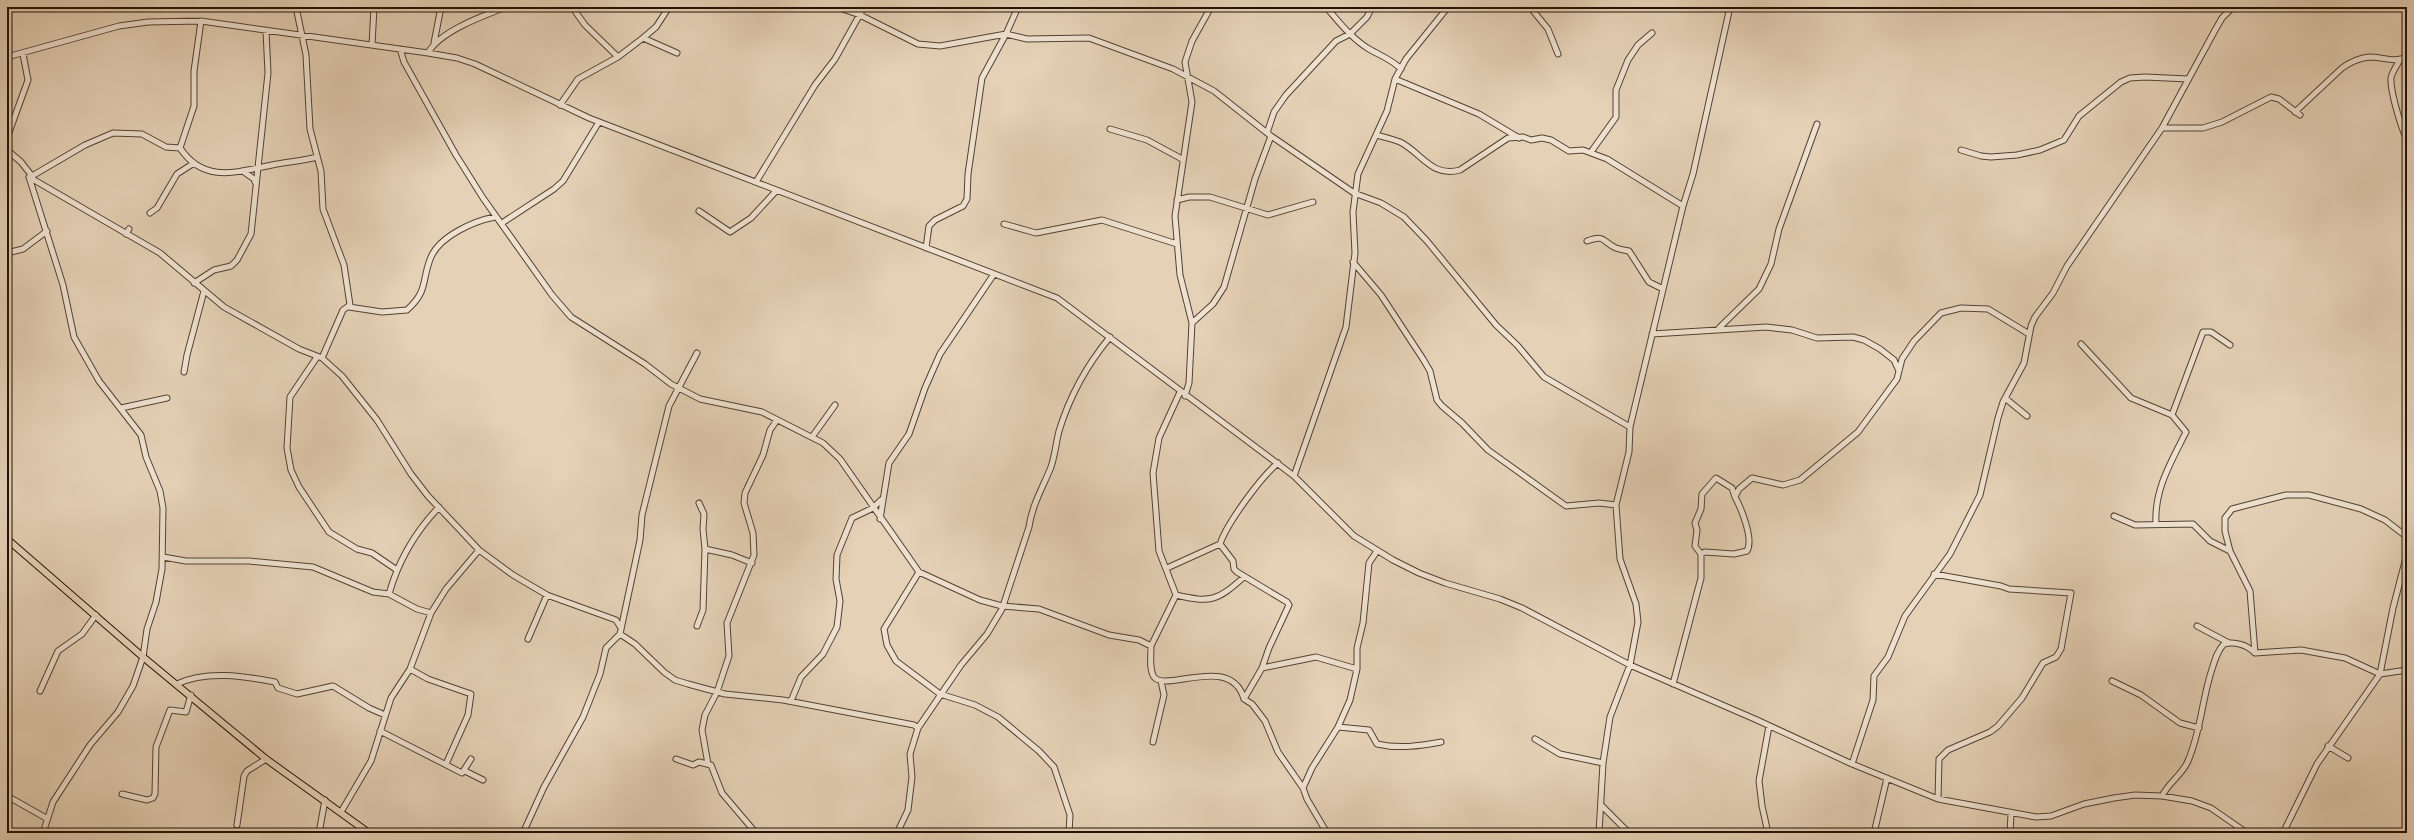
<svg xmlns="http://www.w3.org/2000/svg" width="2414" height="840" font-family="'EB Garamond',serif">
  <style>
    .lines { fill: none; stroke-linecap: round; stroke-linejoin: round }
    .minor-casing { stroke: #534232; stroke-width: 7 }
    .major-casing { stroke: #221306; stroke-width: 8 }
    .minor { stroke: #eee1d0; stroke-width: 5 }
    .major { stroke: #e5d1b6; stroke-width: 6 }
  </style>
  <rect width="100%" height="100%" fill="#e5d1b6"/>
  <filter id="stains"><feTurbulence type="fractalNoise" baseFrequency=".005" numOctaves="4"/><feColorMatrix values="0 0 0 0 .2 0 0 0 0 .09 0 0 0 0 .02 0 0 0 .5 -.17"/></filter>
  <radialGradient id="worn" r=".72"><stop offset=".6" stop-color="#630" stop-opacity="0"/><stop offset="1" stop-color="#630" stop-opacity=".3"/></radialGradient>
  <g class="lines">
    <g class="minor-casing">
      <path id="minor" d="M296 7 306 55 310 129 321 171 323 209 344 265 350 305 343 310 322 358
        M572 7 585 25 618 57
        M837 7 860 15 918 44 940 46 1006 34 1027 39 1089 38 1173 69 1214 91 1271 136 1354 193 1381 203 1404 217 1427 241 1496 325 1517 345 1544 377 1630 427
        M1326 7C1339 22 1352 39 1369 49 1381 56 1391 59 1401 69
        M1530 7 1548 29 1558 54
        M201 21 194 71V106L180 148C204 184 237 172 272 165 287 162 302 161 317 157
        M643 38 677 53
        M434 43 441 7
        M372 45 374 7
        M400 49 404 62 456 155 483 198 552 295 571 317 645 364 671 384 700 399 762 412 823 443 840 459 919 572 980 600 1002 606 1039 609 1109 635 1139 640 1151 646 1176 595 1159 551 1153 473 1159 438 1180 392
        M428 53C440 31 483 16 506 7
        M7 57 119 26 148 22 201 21 428 53 457 58 475 64 589 118 1057 298 1294 476 1354 536 1393 560 1419 573 1445 583 1500 599 1522 608 1630 665 1757 720 1852 764 1938 799 2036 817 2051 816 2084 804 2114 798 2135 795 2162 796 2192 801 2211 808 2247 833
        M2399 61C2397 66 2392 72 2391 78 2390 91 2401 127 2407 140
        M1395 79 1479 114 1519 138
        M560 105 578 79 618 57 643 38 656 27 669 7
        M2295 112 2342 68C2349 63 2360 58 2369 57 2383 57 2394 63 2407 57
        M2162 128H2203L2222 122 2271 97 2279 99 2300 115
        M1110 129 1147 140 1182 159
        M1267 133 1274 112 1286 95 1336 41 1350 34 1367 17 1372 7
        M1376 135C1384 137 1393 139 1400 142 1421 152 1431 178 1460 170L1508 138 1523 137 1531 140 1542 138 1551 140 1569 151 1583 150 1607 159 1683 206
        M7 138 28 80 23 54
        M7 150 21 162 32 176 29 177 63 285 74 337 99 381 141 435 146 457 160 491 163 508 162 569 156 602 147 629 143 657 133 686 118 712 90 745 53 802 43 833
        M1961 150 1981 156 1991 157 2017 155 2040 150 2064 140 2079 116 2121 82 2130 78 2145 77 2188 79
        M1591 152 1616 117V90L1628 60 1638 45 1652 33
        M244 172 254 179 255 182
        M32 176 85 145 113 133 142 134 166 147 180 148
        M29 177 160 253 224 307 299 349 322 358 342 376 377 420 411 474 428 496 479 550 513 575 547 595 616 620 621 628
        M756 182 815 85 835 59 864 7
        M1177 200 1189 197H1210L1268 215 1313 202
        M699 211 730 232 751 218 776 191
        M150 213 157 208 177 174 194 163
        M502 223 554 189 563 181 599 122
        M1004 224 1036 233 1102 220 1177 244
        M126 234 129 229
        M1587 241C1606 234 1602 242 1616 248 1621 250 1625 250 1629 251L1649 282 1663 289
        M926 248 929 226 935 220 963 206 967 199 968 174 982 78 1006 34 1018 7
        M7 253 23 249 47 231
        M1353 262 1381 295 1423 359 1430 371 1437 400 1442 406 1462 423 1488 450 1566 506 1599 503 1616 505
        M194 283 214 270 231 266 237 260 251 234 268 73 266 31
        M349 307 382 312 407 310C429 290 421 281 431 257 440 236 474 221 495 217
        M1192 323 1213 304 1224 287 1255 179 1271 136
        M1719 328 1759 289 1771 264 1779 229 1817 124
        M1652 334 1766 327 1792 330 1817 338 1853 337 1864 340 1880 349 1894 360 1899 371
        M2081 344 2131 398 2172 415 2186 432C2171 462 2154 490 2156 524
        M317 357 290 397 287 448 291 470 299 487 329 532 357 549 372 553 397 570
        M184 372 187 355 204 291
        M1185 396 1189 383 1192 323 1180 275 1175 216 1192 102 1185 62 1192 41 1211 7
        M2005 398 2027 416
        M121 408 167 398
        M2172 415 2203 332H2211L2230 345
        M812 437 835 405
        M1294 476 1346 327 1355 253 1353 212 1358 174 1387 111 1395 79 1406 59 1448 7
        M2114 516 2135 525 2193 524 2210 541 2230 551
        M880 519 889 463 909 434 925 388 940 354 994 274
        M705 549 732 555 752 563
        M1701 554 1705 552 1734 554 1747 551C1754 539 1741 508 1735 497L1739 489 1752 478 1783 485 1800 480 1858 432 1897 379 1902 359 1914 341 1941 313 1961 308 1988 309 2029 334
        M163 557 186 561H249L313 567 373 592 389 594 417 609 431 613
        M1167 568 1220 544
        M919 572 884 629 887 645 896 661 940 694 975 705 998 717 1039 751 1054 767 1070 815 1069 833
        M1934 574 2001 586 2009 589 2071 593 2061 649 2056 657 2043 663 2022 698 1998 726 1990 732 1948 750 1939 759 1938 799
        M389 594C398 562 416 531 439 507
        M1176 595C1211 603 1217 601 1244 577
        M697 626 703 610 705 549 703 529 704 514 699 503
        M2197 626 2229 643
        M620 634 635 644 664 672 675 680 688 684 725 694 783 700 914 725 918 728
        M528 639 547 595
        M1151 646C1151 655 1149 670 1154 677 1166 693 1231 653 1244 699L1252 704 1265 721 1278 752 1303 788 1307 799 1327 833
        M2255 653 2250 591 2230 551 2225 531V518L2232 509 2286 495H2309L2361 509 2385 520 2407 537
        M1262 668 1316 657 1357 669
        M410 669 428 679 471 694 468 715 446 764
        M2112 681 2141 695 2180 723 2199 728
        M177 684C206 670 244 676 275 682L278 688 297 694 333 686 369 708 385 715
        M1673 684 1701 578V554L1695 546 1697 530 1695 523 1701 509 1702 494 1716 478 1732 488 1735 497
        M40 691 58 651 82 634 96 615
        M1244 699 1262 668 1269 648 1289 605 1287 602 1237 572 1234 569 1233 561 1220 544C1227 523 1261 477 1278 463
        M791 701 801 677 823 654 837 627 840 601 836 579 837 555 852 518 873 508 881 500
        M1338 727 1369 730 1377 744C1399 749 1419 746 1441 742
        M380 731 462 773 471 759
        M1535 739 1560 754 1603 763
        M1153 742 1164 695 1161 681
        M2328 746 2348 758
        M676 759 693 765 699 762 711 765 722 793 756 833
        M708 764 702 730 705 715 717 692 729 656 727 623 754 555 753 533 744 503 745 493 763 455 770 430 777 420
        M1852 764 1873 700 1874 676 1888 657 1905 616 1950 554 1980 495 1998 418 2003 402 2024 363 2031 326 2035 317 2053 293 2067 266 2162 128 2214 32 2222 18 2233 7
        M465 771 483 780
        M1303 788 1312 768 1338 727 1350 700 1357 669V648L1363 623 1369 563 1377 551
        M122 794 147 800 153 798 155 794 156 747 170 710 186 712 191 695
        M7 796 46 818
        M2162 796C2169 782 2182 775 2188 761 2201 731 2202 699 2212 669 2215 660 2217 651 2224 644 2235 641 2247 645 2255 653L2301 650 2345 658 2380 674 2407 670
        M1601 805 1629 833
        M341 812 371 761 391 698 410 669 431 613 446 589 479 550
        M237 825 244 776 247 771 266 759
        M319 833 325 800
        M523 833 544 787 583 717 600 674 606 648 620 634 640 540 642 515 669 406 697 353
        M897 833 908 810 912 777 910 754 918 728 961 665 987 634 1002 609 1029 527C1032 505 1043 487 1051 467 1055 455 1056 443 1059 431 1070 395 1086 366 1110 337
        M1599 833 1603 763 1610 717 1630 665 1638 622 1636 604 1620 559 1616 505 1629 452 1630 427 1683 206 1693 174 1730 7
        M1768 833 1762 806 1759 781 1769 726
        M1874 833 1887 778
        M2010 833 2011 814
        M2283 833 2317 764 2380 674 2393 608 2407 554"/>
    </g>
    <g class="major-casing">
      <path id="major" d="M7 539 143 657 266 759 369 833"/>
    </g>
    <use href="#minor" class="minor"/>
    <use href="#major" class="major"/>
  </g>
  <rect width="2414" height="840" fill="none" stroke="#e5d1b6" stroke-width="24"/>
  <rect x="8" y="8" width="2398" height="824" fill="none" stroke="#221306" stroke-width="2"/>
  <rect x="12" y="12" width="2390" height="816" fill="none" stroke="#221306"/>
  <rect width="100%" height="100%" filter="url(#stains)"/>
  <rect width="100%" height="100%" fill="url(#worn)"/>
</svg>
